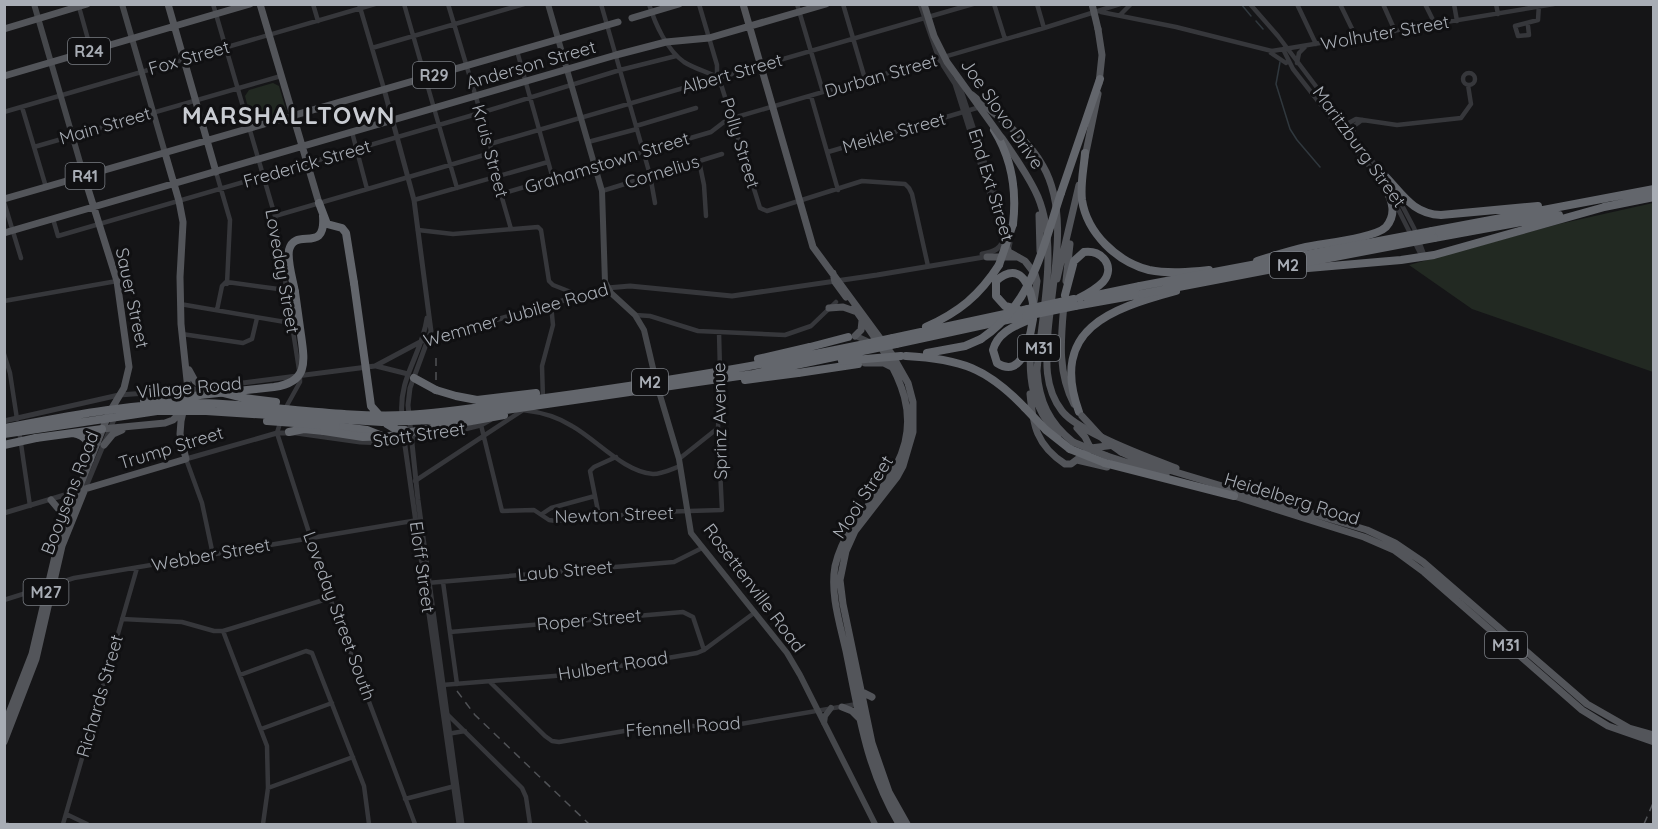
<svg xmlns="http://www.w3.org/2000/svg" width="1658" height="829" font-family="Quicksand,sans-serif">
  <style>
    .green { fill: #222922 }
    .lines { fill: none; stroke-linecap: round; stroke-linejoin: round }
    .stream { stroke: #30383e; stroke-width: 1.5 }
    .minor { stroke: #36373b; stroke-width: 4.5 }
    .tertiary { stroke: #36373b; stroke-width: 5 }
    .secondary { stroke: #45474b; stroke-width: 6 }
    .primary { stroke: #53555a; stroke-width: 7 }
    .motorway { stroke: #63666c; stroke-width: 8 }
    .rail { stroke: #505256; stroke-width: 1.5; stroke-dasharray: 8 6; stroke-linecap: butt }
    .primary-bridge { stroke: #53555a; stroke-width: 7 }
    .motorway-bridge { stroke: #63666c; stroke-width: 8 }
    .labels { text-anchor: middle; stroke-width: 6; stroke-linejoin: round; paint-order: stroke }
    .shield { fill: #101012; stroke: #7a7e84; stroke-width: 1.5 }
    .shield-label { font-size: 16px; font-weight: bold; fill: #a8adb5 }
    .street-label { font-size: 18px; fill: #a8adb5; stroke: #101012 }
    .district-label { font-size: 24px; font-weight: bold; letter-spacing: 1.5px; fill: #c9ccd2; stroke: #101012 }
  </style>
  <rect width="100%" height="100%" fill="#151517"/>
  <path class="green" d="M273 83 279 86 287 113 252 123 245 96 249 90Z
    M1653 203V372L1472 309 1409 265 1559 224Z"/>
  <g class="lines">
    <path class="stream" d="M1241 4 1251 16
      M1256 21 1263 29
      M1280 62 1276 84 1290 129 1297 140 1320 167"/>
    <path class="minor" d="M213 4 275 216 300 376V382L285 409
      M313 4 318 21
      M359 4 384 89
      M404 4 457 188
      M448 4 490 144 496 177 511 229
      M601 4 650 175 655 203
      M649 4C655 24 667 50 684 62 695 69 708 72 719 78L760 208 767 211 862 181 905 184 909 188 912 194 928 266
      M699 4 717 65V77
      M797 4 823 92
      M843 4 865 79
      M994 4 1005 39
      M1037 4 1044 28
      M1250 4 1278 36 1383 175
      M1297 4 1316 44
      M1340 4 1356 37
      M1383 4 1395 31
      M1425 4 1435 24
      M1454 4 1457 21
      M1496 4 1498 14
      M79 7 91 50
      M1101 12 1176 27 1272 51 1554 4
      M1120 15 1131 4
      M1528 26 1529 35 1518 36 1515 26 1538 20 1539 4
      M372 48 524 4
      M1283 49 1293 69 1386 188
      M517 51 553 179
      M1271 53 1286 63
      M1297 63 1299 53 1305 47
      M1463 79a6 6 0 1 1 12 0a6 6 0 1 1-12 0Z
      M811 96 838 190
      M22 107 46 187
      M4 112 375 4
      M636 126 696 108
      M1343 126 1356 119 1397 125 1461 118 1471 104 1468 85
      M352 132 367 189
      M1353 134 1354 126 1362 120
      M588 142 637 129
      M490 144 973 4
      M34 147 281 76
      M828 152 980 107
      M699 161 704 185 706 216
      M216 172 230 220 227 284
      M602 191 722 154
      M1395 192 1414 228 1425 257
      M501 194 711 132 724 122 733 118 1044 28 1120 4
      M414 200 548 162
      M1394 201 1422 257
      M4 202 21 258
      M275 216 491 153
      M53 219 58 236 480 113 620 70 676 56
      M418 230 453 234 538 227 541 230 549 281 553 285 581 296
      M227 282 286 290
      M4 301 117 281
      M180 304 291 323
      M217 310 222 286 226 282
      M635 315 650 316 698 331 785 335 811 326 836 302
      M719 332 720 371
      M182 334 243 343 252 339 257 318
      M4 354 10 373 17 419
      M543 399 542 366 553 325 551 305
      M523 410C540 412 558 417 572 426 597 440 624 472 653 474 662 474 672 469 680 466
      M280 423 277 433 330 598 415 824
      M481 425 502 511 534 510 549 520 556 521 656 512 722 510 718 428 720 379
      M19 430 30 506
      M186 459 202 503 213 555
      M679 459 718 428
      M415 481 523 410
      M542 514 551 508 595 496
      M599 516 590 471 594 467 616 457
      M443 582 457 684
      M427 583 674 562 702 548
      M4 600 74 578 418 520
      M122 619 182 622 214 631H223L330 598
      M223 631 267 746 268 788 263 824
      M450 632 683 612 693 617 704 650
      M240 675 306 651 312 653 364 786 369 824
      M490 682 545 736 552 741 559 742 660 725 723 727 857 704
      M442 685 566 675 697 653 704 650 754 613
      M447 714 522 788 526 797 530 824
      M261 729 332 703
      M447 734 465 731
      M268 788 353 757
      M405 799 455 786
      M66 814 87 824
      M4 824H7
      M63 824 137 568"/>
    <path class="tertiary" d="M920 4 939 59 955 84 1003 236C1003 249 993 252 982 254
      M957 78 1007 231 1010 243 1008 252
      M384 89 414 200 431 331 410 388 408 405 418 500 462 824
      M376 366 408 374
      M402 417C398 377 422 355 427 318
      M4 421 119 395 188 390 375 366 422 341 607 288 630 286 732 296 877 275 990 256
      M404 439 459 824
      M186 459 277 433H296L360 442 383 443 453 432 481 425 490 420
      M85 489 115 417
      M4 513 78 491"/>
    <path class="secondary" d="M34 4 84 176
      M122 4 165 153
      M548 4 602 191 605 282 611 293 635 315 644 330 657 385 679 459 691 533 787 653 800 675 875 824
      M856 336 867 341 870 346
      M824 723 825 716 831 708"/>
    <path class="primary" d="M168 4 216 172
      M260 4 319 203
      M743 4 813 247 891 353 908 383 913 402V432L903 466 897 477 855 531 846 551 840 580 843 604 872 743 889 792 907 824
      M632 18 679 4
      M4 29 87 4
      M1098 29 1102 55 1099 83
      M4 76 250 4
      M972 95C997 116 1027 137 1043 166 1070 213 1052 281 1048 332 1046 360 1044 388 1062 411 1078 432 1149 458 1176 468
      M1002 138C1015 157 1029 176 1038 197 1059 248 1041 317 1037 371 1039 401 1049 423 1073 442
      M165 153 179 201 183 222
      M1085 157 1098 94
      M4 199 618 22
      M1039 215 1040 251
      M4 233 616 55 666 42 709 38 826 4
      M1003 240 1009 252 1025 261 1035 274 1037 281 1034 302
      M987 257H1018
      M833 273 835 282 846 297
      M1057 279 1079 185
      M1066 281 1070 244
      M1064 304C1061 338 1057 372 1074 404
      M829 308 843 307 857 312
      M854 308C899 371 935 421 879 492 860 515 842 536 835 566 830 594 840 624 846 651 859 714 866 768 899 824
      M855 336 861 330 862 321
      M1031 343C1028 378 1032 408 1058 435
      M865 363H884L892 367
      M189 370 195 381 204 388
      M1030 394C1033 425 1036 445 1065 464H1071L1091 449 1085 437 1077 428
      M102 429 165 423 173 420 183 410
      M104 445 113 434 122 430
      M1091 448 1115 445
      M1121 452 1143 462 1169 470 1367 530 1395 543 1423 562 1587 704 1629 728 1654 735
      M1107 456 1166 475
      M1077 460 1107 467
      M78 491 186 459 180 434 181 421 188 390 181 324 180 277 183 223
      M1249 491 1281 493
      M1231 495 1364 537 1394 550 1424 572 1582 710 1608 726 1654 742
      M51 500 67 519
      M860 691 872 697
      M842 707 852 711 860 719
      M4 726 32 654 59 539 109 413 124 388 129 367 117 281 84 176
      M4 742 36 659 62 546 85 489"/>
    <path class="motorway" d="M994 130C1012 159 1017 190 1013 224
      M1085 153C1084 168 1080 184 1082 200 1087 233 1117 262 1149 270 1169 274 1190 272 1209 270
      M1384 175C1402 193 1412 214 1441 215L1538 206
      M1061 193 1100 79
      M319 203 327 224 342 228 346 233 354 283
      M1604 207 1654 197
      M1432 231 1654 189
      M1434 238 1559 215
      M1257 261C1273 256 1289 251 1306 247 1324 243 1375 238 1386 227 1397 214 1392 201 1386 188
      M1285 270 1401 260 1434 255 1608 206
      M295 292C293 280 287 262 289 250 295 226 326 255 323 216
      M1065 295 1074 261 1084 252C1102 249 1116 267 1103 282 1096 289 1087 294 1079 298
      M1087 297 1140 286
      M1075 306 1142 294
      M1017 309 1005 306 996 296V281C1022 258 1032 290 1034 311
      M1026 321C1012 327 997 334 993 350L997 363C1024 380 1030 337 1033 319
      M926 327C959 312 979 296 999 265
      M893 338 1028 309
      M896 344 1026 316
      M810 347 848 337
      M927 353 965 346 981 339
      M906 356C961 359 987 368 1025 408
      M798 373 858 364
      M414 378 436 390
      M204 388 244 398
      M1079 412C1049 329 1110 309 1176 291
      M336 426 367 430 395 441
      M1046 430 1070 449
      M289 432 304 429 324 431
      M73 433C88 436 91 445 90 459
      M36 438 102 429
      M1105 463 1234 496"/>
    <path class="rail" d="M436 358V381
      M457 691 475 715 589 824
      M1644 824 1654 801"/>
    <path class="primary-bridge" d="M924 4 934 36 947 62 1001 137
      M1092 4 1098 29
      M1082 416 1104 440 1121 452
      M1073 442 1107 456"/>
    <path class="motorway-bridge" d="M999 265 1013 224
      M354 283 371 406 387 424 397 430H405
      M1140 286 1432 231
      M1142 294 1434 238
      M1028 309 1074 299
      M1026 316 1075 306
      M981 339C1032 305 1043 247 1061 193
      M758 359 810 347
      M842 361 901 356
      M745 380 798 373
      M436 390 456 396 477 400 536 393
      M244 398 276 402
      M144 401 274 387C308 382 305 363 301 335 299 321 297 306 295 292
      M1025 408 1046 430
      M267 421 336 426
      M4 428C68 416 133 403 197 403 267 404 336 418 405 415 452 413 498 404 545 398 661 382 778 363 893 338
      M324 431 363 437 390 436 504 415
      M4 434 157 411H206L382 422 437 420 753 374 896 344
      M4 445 36 438
      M1070 449 1105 463"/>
  </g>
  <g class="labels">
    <g class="shield">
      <rect x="68" y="38" width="42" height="26" rx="4.5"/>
      <rect x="413" y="62" width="42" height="26" rx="4.5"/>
      <rect x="65.5" y="163" width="39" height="26" rx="4.5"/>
      <rect x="1270" y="252" width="36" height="26" rx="4.5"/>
      <rect x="1018" y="335" width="42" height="26" rx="4.5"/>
      <rect x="632" y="369" width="36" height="26" rx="4.5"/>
      <rect x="23.5" y="579" width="45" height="26" rx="4.5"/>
      <rect x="1485" y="632" width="42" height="26" rx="4.5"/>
    </g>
    <g class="shield-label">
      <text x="89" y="57">R24</text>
      <text x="434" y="81">R29</text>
      <text x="85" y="182">R41</text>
      <text x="1288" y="271">M2</text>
      <text x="1039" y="354">M31</text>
      <text x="650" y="388">M2</text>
      <text x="46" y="598">M27</text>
      <text x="1506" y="651">M31</text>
    </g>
    <g class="street-label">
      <text transform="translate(1385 33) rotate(-10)" y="6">Wolhuter Street</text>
      <text transform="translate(189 58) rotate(-16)" y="6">Fox Street</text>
      <text transform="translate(531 65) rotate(-16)" y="6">Anderson Street</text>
      <text transform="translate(732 74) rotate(-16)" y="6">Albert Street</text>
      <text transform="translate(881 76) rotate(-16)" y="6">Durban Street</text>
      <text transform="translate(1002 114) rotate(55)" y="6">Joe Slovo Drive</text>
      <text transform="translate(105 126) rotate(-16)" y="6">Main Street</text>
      <text transform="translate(894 133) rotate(-16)" y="6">Meikle Street</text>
      <text transform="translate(740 143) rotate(73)" y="6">Polly Street</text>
      <text transform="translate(1359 147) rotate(54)" y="6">Maritzburg Street</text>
      <text transform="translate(490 151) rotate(75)" y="6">Kruis Street</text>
      <text transform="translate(607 163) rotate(-17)" y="6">Grahamstown Street</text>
      <text transform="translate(307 164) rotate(-16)" y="6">Frederick Street</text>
      <text transform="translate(662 172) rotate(-17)" y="6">Cornelius</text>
      <text transform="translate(991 185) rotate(73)" y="6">End Ext Street</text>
      <text transform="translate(282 271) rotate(80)" y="6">Loveday Street</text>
      <text transform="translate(132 298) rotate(78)" y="6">Sauer Street</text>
      <text transform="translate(516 315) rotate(-16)" y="6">Wemmer Jubilee Road</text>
      <text transform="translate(189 388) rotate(-5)" y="6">Village Road</text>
      <text transform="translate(720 421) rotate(-91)" y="6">Sprinz Avenue</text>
      <text transform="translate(419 435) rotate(-8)" y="6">Stott Street</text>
      <text transform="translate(171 448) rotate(-17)" y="6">Trump Street</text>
      <text transform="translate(70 493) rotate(-69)" y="6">Booysens Road</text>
      <text transform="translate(863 497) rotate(-57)" y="6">Mooi Street</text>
      <text transform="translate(1292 499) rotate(17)" y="6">Heidelberg Road</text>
      <text transform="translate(614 515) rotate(-2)" y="6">Newton Street</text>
      <text transform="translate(211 555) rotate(-10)" y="6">Webber Street</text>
      <text transform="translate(422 567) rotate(82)" y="6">Eloff Street</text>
      <text transform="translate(565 571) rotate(-5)" y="6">Laub Street</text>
      <text transform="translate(754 588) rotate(53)" y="6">Rosettenville Road</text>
      <text transform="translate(339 616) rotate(70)" y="6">Loveday Street South</text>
      <text transform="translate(589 620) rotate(-5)" y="6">Roper Street</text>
      <text transform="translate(613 666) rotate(-9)" y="6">Hulbert Road</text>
      <text transform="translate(100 696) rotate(-74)" y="6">Richards Street</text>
      <text transform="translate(683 727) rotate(-4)" y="6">Ffennell Road</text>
    </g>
    <g class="district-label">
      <text x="289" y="124">MARSHALLTOWN</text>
    </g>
  </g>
  <rect width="1658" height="829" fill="none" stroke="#a8adb5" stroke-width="12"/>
</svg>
